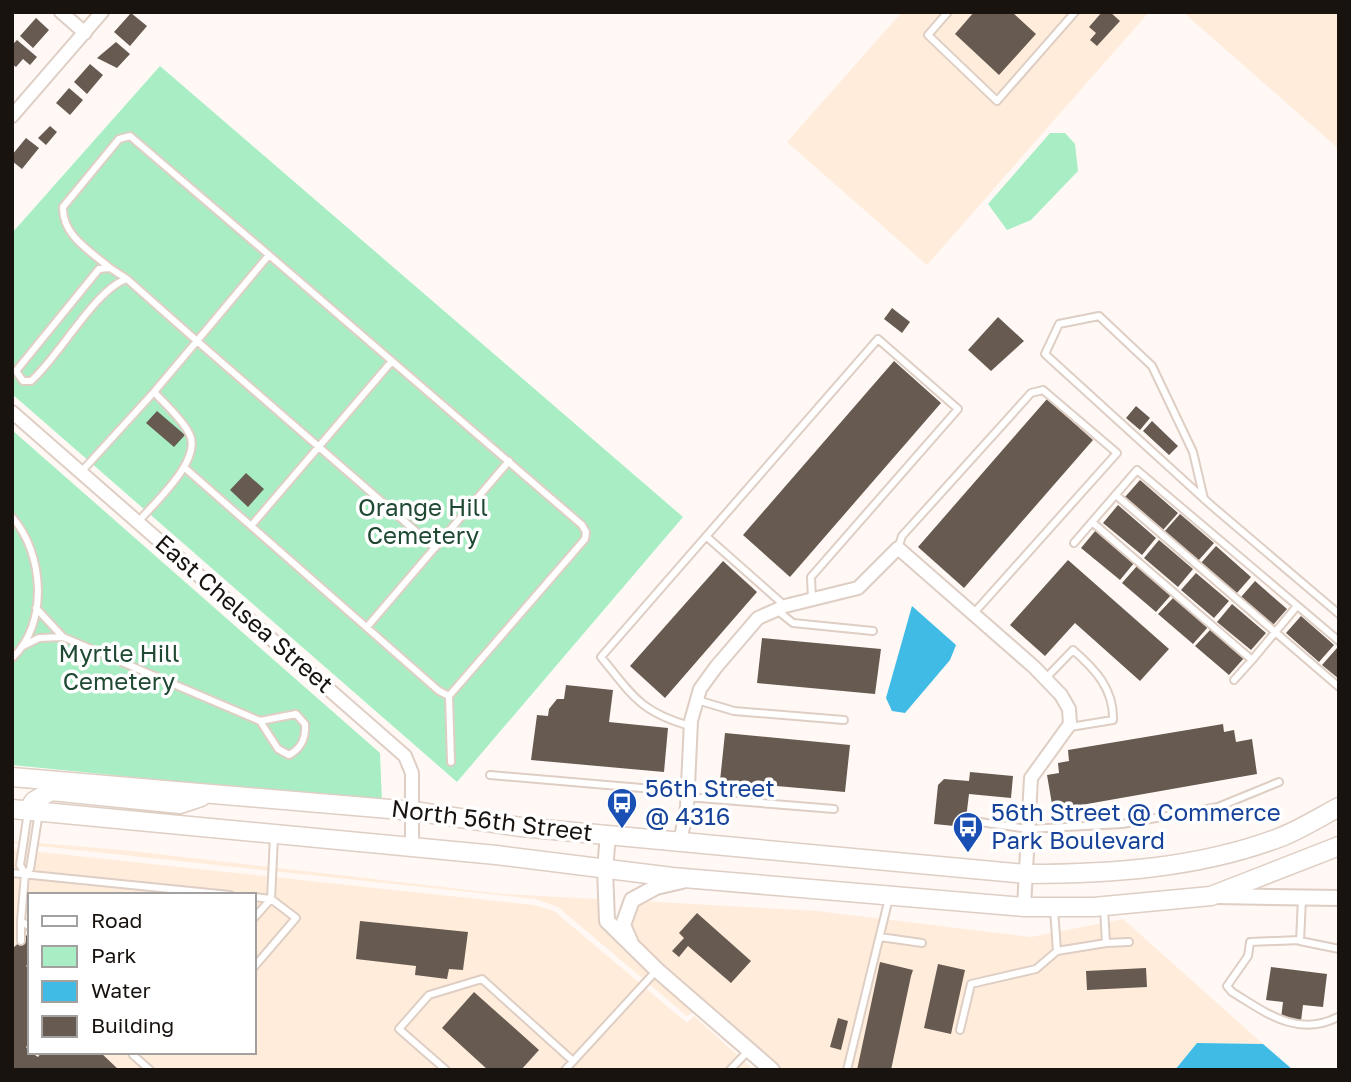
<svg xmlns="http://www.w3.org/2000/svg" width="1351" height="1082" font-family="'Golos Text',sans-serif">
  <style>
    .industrial { fill: #ffecdb; fill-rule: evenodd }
    .green { fill: #a9edc5 }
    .water { fill: #3fbbe6 }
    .building { fill: #675b51 }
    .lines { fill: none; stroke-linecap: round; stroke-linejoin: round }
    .service-casing { stroke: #decec4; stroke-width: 10 }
    .minor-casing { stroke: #decec4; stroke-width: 16 }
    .tertiary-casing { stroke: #decec4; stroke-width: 18 }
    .primary-casing { stroke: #decec4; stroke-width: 21 }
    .service { stroke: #fff; stroke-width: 6 }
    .minor { stroke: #fff; stroke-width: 12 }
    .tertiary { stroke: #fff; stroke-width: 14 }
    .primary { stroke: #fff; stroke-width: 18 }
    .labels { text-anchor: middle; stroke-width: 7; stroke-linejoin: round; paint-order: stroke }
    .park-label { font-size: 24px; fill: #1f4933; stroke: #fff }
    .street-label { font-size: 24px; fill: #191310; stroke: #fff }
    .transit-label { font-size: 24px; fill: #164399; stroke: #fff; text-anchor: start }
  </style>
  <rect width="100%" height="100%" fill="#fff8f4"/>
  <path class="industrial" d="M902 12H1149L927 265 787 142Z
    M1183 12H1339V149Z
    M12 841 122 850 503 894 598 899 599 916 608 934 694 1011 687 1016 558 907 535 899 12 843Z
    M12 849 533 905 554 911 687 1023 694 1016 754 1070H12ZM30 895H254V1052H30Z
    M640 901 817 911 1031 937 1123 919 1263 1044 1197 1043 1175 1070H783L642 946 630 923V916Z"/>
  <path class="green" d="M160 66 683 517 457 782 12 394V233Z
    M1050 133H1065L1075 144 1078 171 1031 220 1007 230 988 204Z
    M12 430 380 753 382 802 12 765Z"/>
  <path class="water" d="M912 606 956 645 950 660 905 713 892 711 886 698Z
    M1197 1043 1263 1044 1293 1070H1175Z"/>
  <path class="building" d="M974 12H1012L1036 34 999 75 955 34Z
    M1102 12H1110L1120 21 1097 46 1090 40 1096 33 1089 27Z
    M131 13 147 26 130 46 114 32Z
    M36 18 49 30 33 48 20 36Z
    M17 40 37 57 30 65 23 59 16 67 12 64V45Z
    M116 42 130 54 117 68 97 58Z
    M90 64 103 75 87 94 74 82Z
    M69 88 83 100 70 115 56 103Z
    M50 126 57 132 46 145 38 138Z
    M26 138 39 148 22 169 12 161V155Z
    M892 308 910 322 902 333 884 319Z
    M998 317 1024 341 991 371 968 350Z
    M894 361 941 403 790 577 743 535Z
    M1047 399 1093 440 964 588 918 547Z
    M1136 406 1150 418 1140 430 1126 418Z
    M157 411 185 435 174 447 146 423Z
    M1152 421 1178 446 1169 455 1143 431Z
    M246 473 264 489 248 507 230 490Z
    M1140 480 1178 513 1163 530 1125 497Z
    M1118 505 1156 538 1142 555 1103 523Z
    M1180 514 1214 543 1198 561 1164 532Z
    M1096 530 1134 563 1120 580 1081 548Z
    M1159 540 1193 569 1178 587 1144 558Z
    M1216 546 1251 577 1236 594 1201 563Z
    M1068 560 1169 649 1140 681 1075 623 1045 656 1010 625Z
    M723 561 757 592 665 698 630 666Z
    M1137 566 1171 595 1156 612 1122 583Z
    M1196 573 1229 601 1214 618 1181 590Z
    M1255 581 1287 609 1273 625 1241 597Z
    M1174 597 1208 627 1193 644 1158 614Z
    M1232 604 1266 633 1251 650 1217 622Z
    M1301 616 1334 645 1319 662 1286 633Z
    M1211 629 1244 658 1229 675 1195 646Z
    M762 638 881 649 875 694 757 683Z
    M1337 648 1339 649V679L1322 665Z
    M566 685 613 690 609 722 668 728 664 772 531 760 537 715 548 716 549 709 557 699H564Z
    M1223 724 1224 732 1234 730 1236 742 1252 739 1257 774 1053 810 1047 775 1059 773 1058 763 1069 761 1068 750Z
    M725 733 850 745 845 792 720 781Z
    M970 772 1013 776 1011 798 969 794 965 827 934 824 938 785 944 779 969 781Z
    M697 913 751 961 731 983 688 946 679 957 672 951 684 938 679 933Z
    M360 921 468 932 463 970 449 969 447 979 415 975 416 966 356 959Z
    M27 935 30 938V962L26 966 30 969V1043L26 1047 30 1052 38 1057 42 1052H100L119 1070H12V949Z
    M880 962 913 970 911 976 891 1070H857Z
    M938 964 965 970 951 1034 924 1028Z
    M1271 967 1327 974 1323 1007 1303 1005 1301 1021 1281 1019 1283 1002 1266 1000Z
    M1146 968 1147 987 1087 990 1086 971Z
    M474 992 539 1050 521 1070H488L442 1028Z
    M838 1018 848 1021 841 1050 830 1047Z"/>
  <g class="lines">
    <g class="service-casing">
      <path id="service" d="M948 12 928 35 997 101 1075 12
        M269 255 582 525 586 532 585 539 449 696 451 762
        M110 268C90 251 62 235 63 207L119 139 130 136 269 255 197 341 435 548
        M127 279 110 268 99 269 16 371 23 381H31C59 357 96 288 127 279L197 341 154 392
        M185 468 439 691 449 696
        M81 472 154 392C165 404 181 418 189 433 204 459 154 503 138 522
        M1116 495 1339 687
        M1204 499 1193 452 1152 366 1099 316 1059 324 1045 354 1212 506 1339 614
        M12 517C44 553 49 624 12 658
        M251 526 392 361
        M707 537 784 605
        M1074 543 1092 522
        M898 548 902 536 1031 393 1043 390 1117 453 973 614
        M1297 606 1252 660 1092 522 1137 470 1339 641
        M36 608 63 637
        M778 611 793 623 873 631
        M367 627 509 461
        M23 646 39 638 63 637 260 721 296 714 305 724C306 738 302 748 289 755L278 749 260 721
        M1045 679 1073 650C1095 669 1114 689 1113 720L1070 727
        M1234 680 1252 660
        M697 700 734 711 844 720
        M690 726C640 712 632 695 601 657L878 339 958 409 811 577 812 600
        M490 775 688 792
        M687 797 834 809
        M28 812 20 865 25 874 21 921 30 927
        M980 822 1028 829 1122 824 1218 807 1279 782
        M12 873 230 895
        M25 874 30 869 39 812
        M254 897 271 899 274 837
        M1302 899 1300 941 1339 949
        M1054 909 1057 951
        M254 918 271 899 296 918 254 967
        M21 921V941
        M880 937 922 943
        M1300 940 1250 942 1248 956 1227 986 1232 992C1265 1012 1297 1038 1338 1017
        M1106 943 1129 942
        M960 1030 971 984 1036 969 1057 951 1106 943 1104 908
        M136 1052 133 1055 150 1070
        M446 1070 399 1029 429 995 482 979 573 1061
        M565 1070 656 971
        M730 1070 748 1051
        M847 1070 889 898"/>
    </g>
    <g class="minor-casing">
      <path id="minor" d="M61 12 85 33
        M12 116 102 12
        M12 412 405 756 412 773V847
        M680 842 687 807 691 721 700 689 716 667 758 618 785 606 858 588 898 548 1034 667 1061 695 1069 709 1070 724 1031 778 1024 907"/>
    </g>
    <g class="tertiary-casing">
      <path id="tertiary" d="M608 835 605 869 607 921 657 970 772 1070
        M1216 896 1339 898
        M630 941 623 925 632 900 656 887 682 881"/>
    </g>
    <g class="primary-casing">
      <path id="primary" d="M12 777 413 811 521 827 1026 874C1111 874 1200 868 1281 837 1301 829 1320 817 1339 807
        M12 809 496 855 672 877 1024 907H1094L1211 896 1339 846
        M28 810 34 801 51 791 180 804 201 797"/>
    </g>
    <use href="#service" class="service"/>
    <use href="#minor" class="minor"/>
    <use href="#tertiary" class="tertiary"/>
    <use href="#primary" class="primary"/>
  </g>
  <defs>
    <g id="bus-pin" transform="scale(1.575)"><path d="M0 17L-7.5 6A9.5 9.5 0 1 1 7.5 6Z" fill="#1a4fb4" stroke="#fff"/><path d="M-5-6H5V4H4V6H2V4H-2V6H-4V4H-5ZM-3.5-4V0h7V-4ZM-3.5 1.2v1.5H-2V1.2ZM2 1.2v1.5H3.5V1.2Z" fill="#fff"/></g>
  </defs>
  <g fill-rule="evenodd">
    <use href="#bus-pin" x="622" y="803"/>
    <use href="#bus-pin" x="968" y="827"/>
  </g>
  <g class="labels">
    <g class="park-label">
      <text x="423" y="516">Orange Hill<tspan x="423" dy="28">Cemetery</tspan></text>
      <text x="119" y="662">Myrtle Hill<tspan x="119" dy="28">Cemetery</tspan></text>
    </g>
    <g class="street-label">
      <text transform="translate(244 614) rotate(41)" y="8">East Chelsea Street</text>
      <text transform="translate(492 821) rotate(7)" y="8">North 56th Street</text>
    </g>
    <g class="transit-label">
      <text x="645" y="797">56th Street<tspan x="645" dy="28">@ 4316</tspan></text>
      <text x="991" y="821">56th Street @ Commerce<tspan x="991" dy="28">Park Boulevard</tspan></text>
    </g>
  </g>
  <rect width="1351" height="1082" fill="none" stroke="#191310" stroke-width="28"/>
  <rect x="28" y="893" width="228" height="161" fill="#ffffff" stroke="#a3a19f" stroke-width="2"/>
  <rect x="42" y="916" width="35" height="10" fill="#ffffff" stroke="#a3a19f" stroke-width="2"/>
  <text x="91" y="928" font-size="21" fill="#191310">Road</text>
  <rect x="42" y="946" width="35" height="21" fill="#a9edc5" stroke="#a3a19f" stroke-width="2"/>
  <text x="91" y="963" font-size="21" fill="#191310">Park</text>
  <rect x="42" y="981" width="35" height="21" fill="#3fbbe6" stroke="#a3a19f" stroke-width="2"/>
  <text x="91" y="998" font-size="21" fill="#191310">Water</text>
  <rect x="42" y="1016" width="35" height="21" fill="#675b51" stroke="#a3a19f" stroke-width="2"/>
  <text x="91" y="1033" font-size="21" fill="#191310">Building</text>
</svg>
